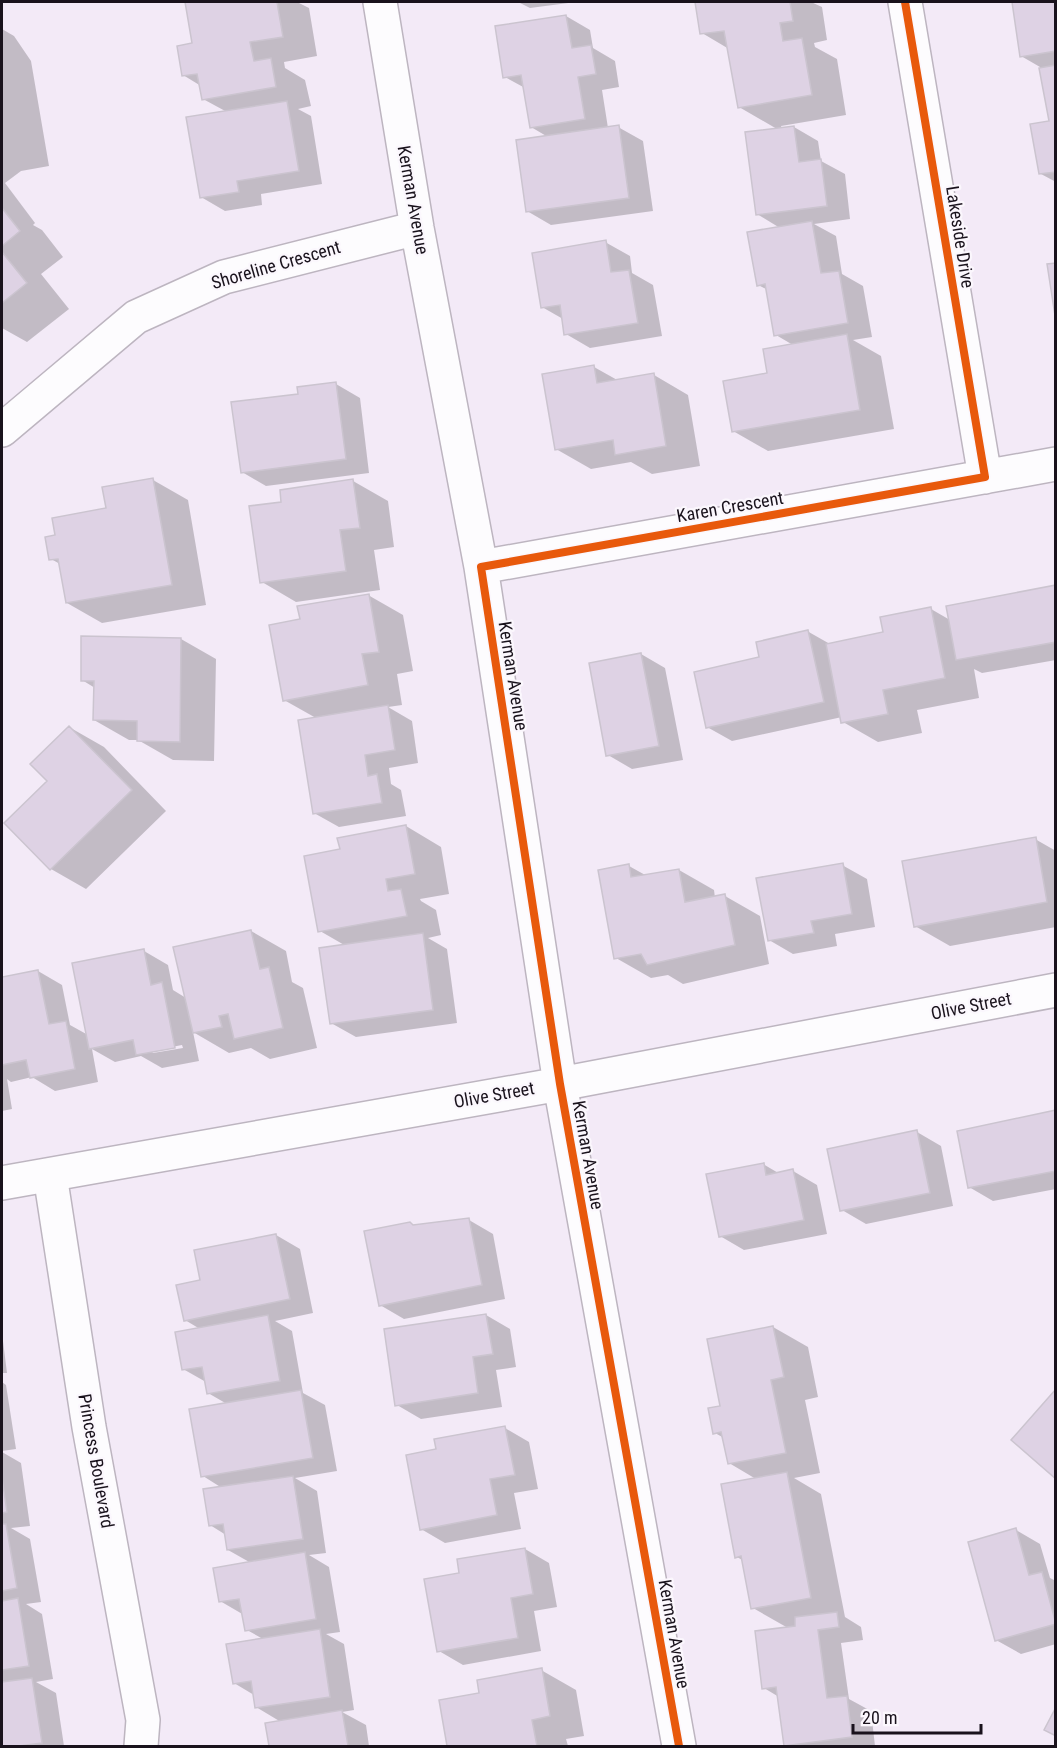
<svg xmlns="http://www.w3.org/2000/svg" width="1057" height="1748" font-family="'Roboto Condensed',sans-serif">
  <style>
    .shadow { fill: #0003; fill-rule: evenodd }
    .building { fill: #ded2e4; stroke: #cbc4cf; stroke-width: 1.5 }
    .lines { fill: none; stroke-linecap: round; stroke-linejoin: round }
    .minor-casing { stroke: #bdb5c0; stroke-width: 36 }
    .minor { stroke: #fdfcfe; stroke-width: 33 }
    .cycleway-casing { stroke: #fbf7fd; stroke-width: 11 }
    .cycleway { stroke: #e8590c; stroke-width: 8 }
    .labels { text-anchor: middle; stroke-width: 4.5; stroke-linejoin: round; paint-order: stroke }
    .street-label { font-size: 18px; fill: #19121c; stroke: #fbf7fd }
  </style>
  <rect width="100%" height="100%" fill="#f3eaf7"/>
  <path class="shadow" d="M195 2H297L309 8 317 56 284 62 285 68 305 80 311 106 298 109 311 116 322 184 261 194 262 205 225 211 201 197 227 112 203 99 201 86 183 75 194 44 187 3Z
    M518 2H576L530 8Z
    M705 2H811L822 7 827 40 814 43 815 47 837 59 846 115 781 126 782 129 794 127 818 141 821 161 845 174 850 219 814 224 836 236 842 274 863 286 872 337 853 340 881 356 894 429 768 451 733 431 793 345 776 335 768 290 758 285 780 228 757 214 777 129 739 107 729 49 702 33 697 3Z
    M1026 2H1056V182L1041 174 1051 122 1040 67 1021 56 1013 3Z
    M566 16 590 30 593 48 615 61 619 87 602 90 608 128 618 127 643 141 653 211 551 225 527 211 548 137 531 127 525 88 505 77Z
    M2 29 14 36 31 61 49 166 21 171 5 183 35 223 33 225 42 230 63 257 41 274 69 309 27 342 2 328Z
    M605 242 630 256 632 273 653 285 662 336 590 348 566 334 563 319 542 307Z
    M594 367 619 381 654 375 688 395 700 466 652 474 631 462 591 469 556 449Z
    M336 384 360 398 369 473 266 486 242 472 299 395Z
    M153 480 188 500 206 605 102 623 67 603 60 564 51 559 56 536 108 510Z
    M353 481 388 501 394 547 374 550 380 590 296 602 262 582 283 503Z
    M1056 587V660L982 673 974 669 979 698 917 710 922 733 878 742 843 722 842 717 732 741 707 727 761 658 807 631 830 644 885 633 931 609 950 620Z
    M368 595 403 615 413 671 397 674 402 705 388 707 412 721 418 763 389 768 391 784 401 790 406 816 339 827 314 813 316 718 284 700 301 621Z
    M181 639 216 659 214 761 173 760 138 740H129L94 720 95 688 82 680Z
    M641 654 665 668 683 760 632 769 608 755Z
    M69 727 104 747 166 811 86 889 51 869 6 823 49 781Z
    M406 826 441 847 449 894 420 899 421 901 436 910 441 935 428 938 447 949 457 1023 356 1037 331 1023 346 946 320 931 341 851Z
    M1035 839 1056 851V927L950 946 915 926Z
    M842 865 867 879 875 927 835 934 837 946 793 954 769 940Z
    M629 866 647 876 679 870 714 890 715 898 725 896 760 916 769 964 683 984 668 975 651 978 616 958Z
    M251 931 286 951 292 982 303 988 317 1048 270 1059 251 1048 229 1053 193 1032 199 1061 162 1068 141 1056 115 1062 92 1049 98 1082 55 1091 32 1077 11 1082 7 1079 12 1109 2 1111V978L38 971 62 985 70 1025 88 1035 144 951 168 965 173 990 186 998ZM182 1045 183 1048 153 1053 151 1051Z
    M1056 1112V1189L993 1201 969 1187Z
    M917 1132 941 1146 953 1206 866 1224 842 1210Z
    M763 1164 780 1174 793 1171 817 1185 827 1234 744 1250 720 1236Z
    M469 1220 493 1234 505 1299 404 1319 380 1305 410 1223 416 1226Z
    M276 1235 300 1249 313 1313 275 1321 292 1331 303 1393 325 1405 337 1471 295 1478 317 1491 326 1553 309 1555 329 1567 340 1632 326 1634 344 1644 354 1710 342 1712 366 1725 369 1746H271L267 1724 281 1722 256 1707 254 1695 234 1683 263 1639 247 1630 244 1615 220 1601 251 1563 228 1550 226 1535 210 1525 222 1488 203 1476 227 1404 208 1393 206 1382 183 1369 200 1329 185 1320 201 1281Z
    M486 1315 510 1329 516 1367 496 1370 502 1407 421 1419 397 1405Z
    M773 1327 808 1347 818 1397 805 1400 820 1473 794 1478 821 1494 845 1617 861 1627 863 1640 841 1643 849 1699 871 1711 875 1746H787L785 1745 779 1697 764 1688 788 1628 753 1608 744 1561 737 1557 756 1479 729 1463 724 1438 715 1433 722 1407Z
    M2 1333 7 1373H2Z
    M2 1382 6 1385 16 1449 2 1451Z
    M505 1428 529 1442 538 1489 514 1493 521 1529 445 1543 421 1529Z
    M2 1452 21 1463 30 1526 11 1528 30 1539 41 1602 26 1604 42 1614 53 1679 36 1682 56 1693 64 1746H2Z
    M1016 1530 1040 1544 1050 1578 1056 1581V1644L1021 1654 996 1640Z
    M525 1549 549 1563 557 1607 534 1611 541 1651 463 1665 439 1651 461 1575Z
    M541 1670 576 1690 584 1736 566 1739 568 1746H448L441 1701 480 1694Z"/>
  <path class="building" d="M185 2H277L283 37 250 42 254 61 271 58 276 87 202 100 197 74 182 76 177 46 192 43Z
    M695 2H790L793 21 780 23 783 41 802 38 812 95 738 108 724 31 700 34Z
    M1012 2H1056V51L1020 57Z
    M566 15 572 48 591 45 596 74 578 77 585 119 530 128 521 75 503 78 495 26Z
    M1056 65V172L1039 174 1030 124 1049 121 1039 68Z
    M287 101 299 171 237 181 239 192 200 198 186 117Z
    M619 125 629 198 526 212 516 140Z
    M794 126 799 162 821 159 827 206 756 215 745 132Z
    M2 208 20 231 2 246Z
    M812 221 821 273 839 271 848 323 774 336 765 284 757 286 747 232Z
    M606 240 611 272 629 270 638 323 564 335 560 305 541 308 532 253Z
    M2 252 27 283 2 303Z
    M1056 263V322L1047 264Z
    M847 334 860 410 732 432 723 381 767 373 763 349Z
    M594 365 597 383 654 373 666 446 615 455 613 440 555 450 542 374Z
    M336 382 346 459 241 473 231 402 298 394 297 387Z
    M153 478 172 585 66 603 58 559 49 560 45 537 55 535 52 518 106 508 102 487Z
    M353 479 360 528 340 530 346 571 260 583 249 506 281 502 280 490Z
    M1056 585V642L956 660 946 606Z
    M369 594 379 652 362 654 368 685 283 701 269 625 300 619 297 606Z
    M931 607 945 678 883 690 888 714 841 723 826 644 883 632 880 617Z
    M808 630 824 702 706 728 694 672 759 657 756 642Z
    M81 636 181 638 180 742 137 741V721L93 720 94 681H81Z
    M641 653 659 746 606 756 589 663Z
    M388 705 395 750 365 755 368 776 377 774 382 803 313 814 298 720Z
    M69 726 132 790 50 870 4 823 47 781 30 764Z
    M406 825 415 874 386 879 388 891 401 889 407 916 318 932 304 856 340 849 337 838Z
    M1036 837 1047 902 914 927 902 861Z
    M843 863 852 914 811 921 814 933 768 941 756 878Z
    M629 864 631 877 679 869 685 902 725 894 735 945 647 965 641 954 614 959 598 870Z
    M251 930 260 969 269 967 283 1028 234 1039 228 1014 219 1016 222 1027 193 1033 173 947Z
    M423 933 433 1010 330 1024 319 948Z
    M144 949 151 985 162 982 175 1048 136 1055 133 1040 89 1049 72 963Z
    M38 970 49 1024 66 1021 75 1069 30 1078 26 1060 2 1065V977Z
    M1056 1110V1171L968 1188 957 1131Z
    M917 1130 930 1193 840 1211 827 1149Z
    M764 1163 766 1175 793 1169 804 1220 719 1237 706 1174Z
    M469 1218 482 1285 379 1306 364 1231 410 1222 413 1225Z
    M276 1234 290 1299 184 1321 176 1285 200 1280 194 1250Z
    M486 1314 493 1354 473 1357 478 1393 395 1406 384 1329Z
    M268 1315 280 1381 207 1394 202 1367 182 1370 175 1332Z
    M773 1326 784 1377 771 1380 786 1453 728 1464 721 1432 713 1434 708 1408 720 1406 707 1339Z
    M1056 1389V1479L1011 1440Z
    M301 1390 313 1458 201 1477 189 1409Z
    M505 1426 515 1475 490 1479 497 1515 420 1530 406 1455 436 1449 434 1439Z
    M787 1472 811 1598 751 1609 741 1556 735 1558 721 1484Z
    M293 1476 303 1539 227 1550 223 1524 209 1526 203 1489Z
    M2 1478 7 1512 2 1513Z
    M2 1524H6L17 1588 2 1591Z
    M1016 1528 1029 1575 1042 1572 1056 1624 995 1641 968 1542Z
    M525 1548 533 1594 511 1598 518 1638 437 1652 424 1579 459 1573 457 1559Z
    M305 1552 316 1619 245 1631 239 1599 219 1602 213 1568Z
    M18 1598 29 1666 2 1670V1601Z
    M837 1612 839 1627 818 1630 827 1698 847 1696 852 1737 784 1746 776 1687 762 1689 755 1631 795 1626V1617Z
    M320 1629 330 1697 255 1708 251 1681 233 1684 226 1644Z
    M542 1668 550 1716 532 1720 537 1746H447L439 1700 479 1693 477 1680Z
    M32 1678 42 1743 19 1746H2V1682Z
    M1056 1707V1736L1044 1730Z
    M342 1710 348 1746H269L265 1723Z"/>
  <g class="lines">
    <g class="minor-casing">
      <path id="minor" d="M380 2 417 228 481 567 560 1084 679 1746
        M905 2 985 477
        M2 430 136 317 224 277 417 228
        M481 567 1056 464
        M50 1175 89 1427 143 1720 141 1746
        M2 1183 560 1084 1056 990"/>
    </g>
    <use href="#minor" class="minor"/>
    <g class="cycleway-casing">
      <path id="cycleway" d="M679 1746 560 1084 481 567 985 477 905 2"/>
    </g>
    <use href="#cycleway" class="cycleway"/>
  </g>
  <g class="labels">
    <g class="street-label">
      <text transform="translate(413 200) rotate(80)" y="6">Kerman Avenue</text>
      <text transform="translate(960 237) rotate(81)" y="6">Lakeside Drive</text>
      <text transform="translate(276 265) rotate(-16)" y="6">Shoreline Crescent</text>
      <text transform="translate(730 507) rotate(-10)" y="6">Karen Crescent</text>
      <text transform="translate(513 676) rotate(81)" y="6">Kerman Avenue</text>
      <text transform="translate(971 1006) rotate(-11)" y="6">Olive Street</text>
      <text transform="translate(494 1095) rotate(-10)" y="6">Olive Street</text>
      <text transform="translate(588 1155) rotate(80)" y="6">Kerman Avenue</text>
      <text transform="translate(96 1461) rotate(80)" y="6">Princess Boulevard</text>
      <text transform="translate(674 1634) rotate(80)" y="6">Kerman Avenue</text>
    </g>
  </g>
  <rect width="1057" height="1748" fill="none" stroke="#19121c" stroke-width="6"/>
  <path d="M853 1724v9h128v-9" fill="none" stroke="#19121c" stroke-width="3"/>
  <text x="862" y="1724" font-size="18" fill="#19121c" stroke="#fbf7fd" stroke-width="4.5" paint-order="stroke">20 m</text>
</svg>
